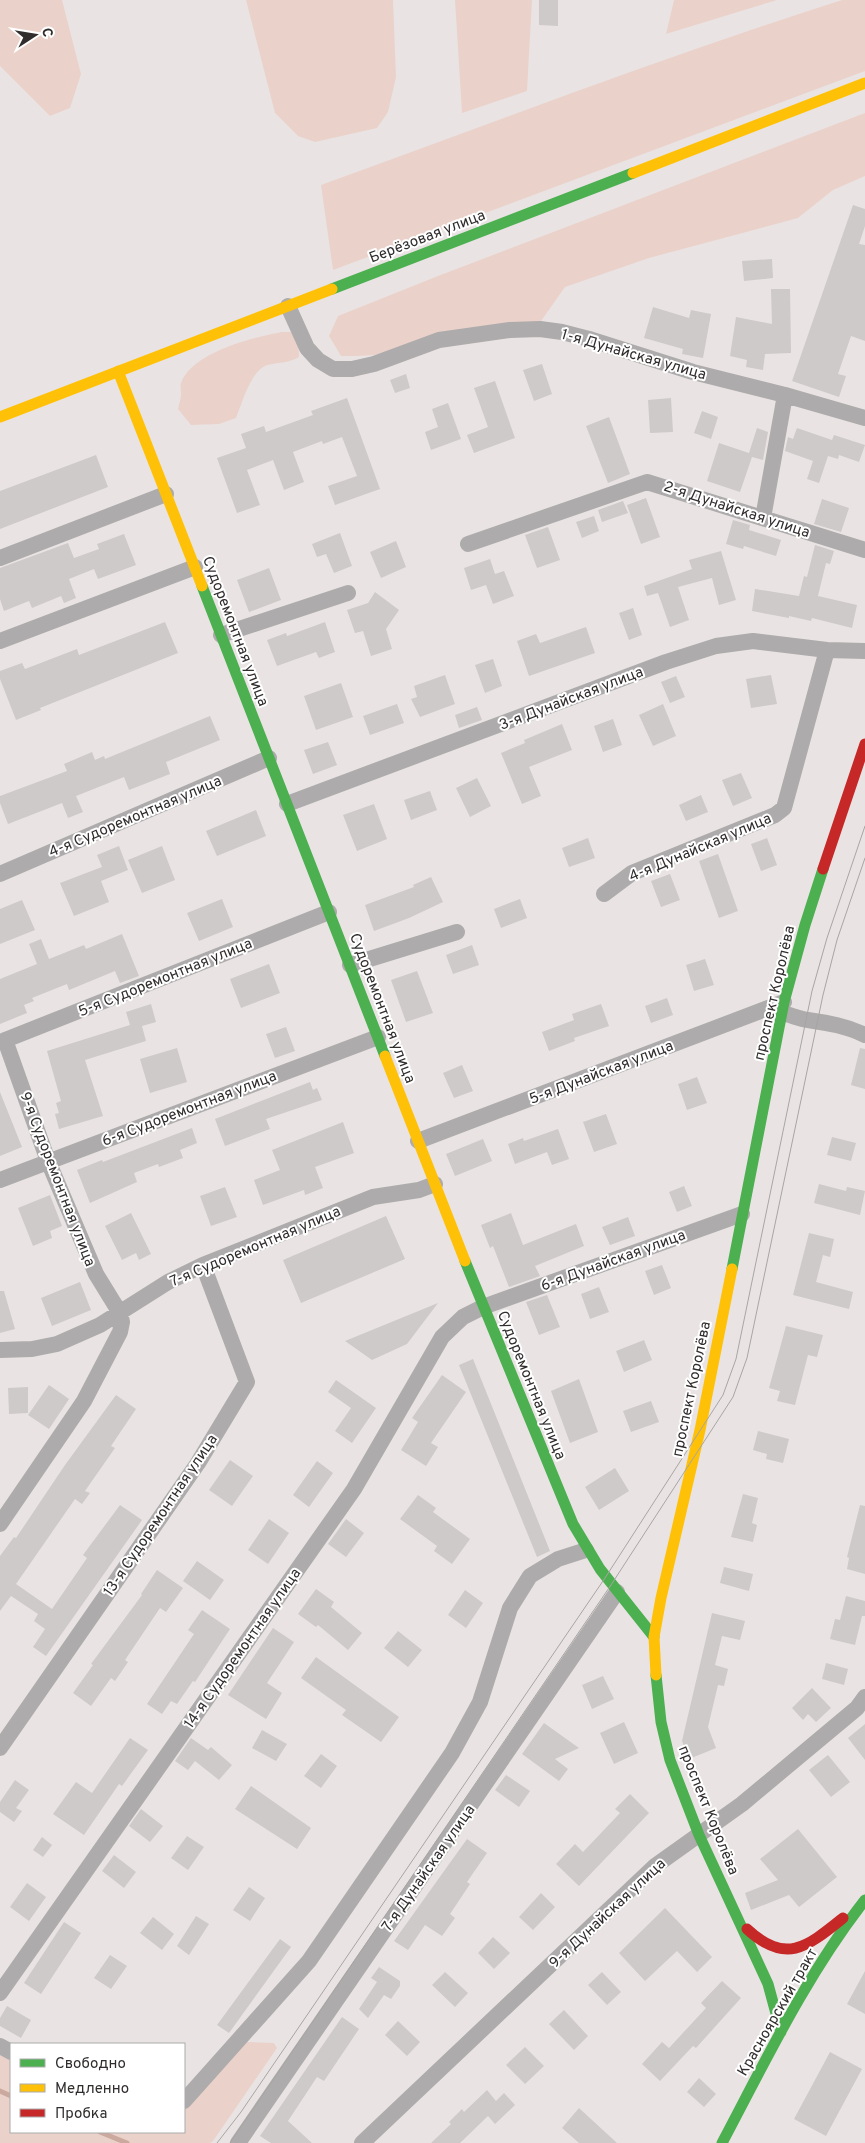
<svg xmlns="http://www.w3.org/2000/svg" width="865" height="2143" font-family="Overpass,sans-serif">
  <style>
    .green { fill: #ead2ca }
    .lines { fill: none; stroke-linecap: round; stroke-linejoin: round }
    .stream { stroke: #cba99e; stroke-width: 5 }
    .building { fill: #cecac9 }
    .street { stroke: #adabab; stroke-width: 16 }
    .fast { stroke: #4caf50; stroke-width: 11 }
    .slow { stroke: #ffc107; stroke-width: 11 }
    .jam { stroke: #c62828; stroke-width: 11 }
    .tram { stroke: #a8a5a4; stroke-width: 1 }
    .labels { text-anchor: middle; stroke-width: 4; stroke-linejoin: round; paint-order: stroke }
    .street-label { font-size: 15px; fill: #302d2c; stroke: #fff }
  </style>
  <rect width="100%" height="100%" fill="#e9e4e3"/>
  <path class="green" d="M0 0H62L81 74 70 108 50 116 0 66Z
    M246 0H393L396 77 388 112 377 128 315 142 298 136 275 113Z
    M455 0H532L527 91 462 113Z
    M674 0H777L666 34Z
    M842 0H865V71L333 270 321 185C494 122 667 56 842 0Z
    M865 113V176L833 190 798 218 649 258 565 287 539 324C474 338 408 357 341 356L329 336 338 316 438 276Z
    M282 332H291L298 338 299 357C289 363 280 362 268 365 251 369 242 404 236 418L219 424 191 425 178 409C179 404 181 399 181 394 181 390 180 386 181 383 192 352 255 337 282 332Z
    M247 2042 274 2043 277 2048 213 2141 210 2143H0V2053L11 2059V2132H184V2105Z"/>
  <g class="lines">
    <path class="stream" d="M0 2091 11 2096
      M100 2132 127 2143"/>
  </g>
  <path class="building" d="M539 0H558V26L539 25Z
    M853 205 865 209V226L859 244 865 245V341L851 336 838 374 846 376 839 397 792 381Z
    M772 259 773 278 744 281 742 261Z
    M771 289H790L791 353 765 354 763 370 746 367 747 360 730 356 736 317 772 324Z
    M653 307 689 318 691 310 711 314 703 358 682 354 683 349 644 338Z
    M542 364 552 394 534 401 523 370Z
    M406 374 410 388 395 393 390 380Z
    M495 381 515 438 474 453 467 435 488 427 474 388Z
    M347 398 380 489 335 505 328 486 357 476 342 437 323 444 322 441 293 452 304 482 284 490 273 460 247 470 260 505 237 513 217 458 246 448 241 434 264 426 266 432 313 415 311 411Z
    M671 398 673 432 650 433 648 400Z
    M448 403 461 439 431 450 425 432 438 427 432 409Z
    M702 411 718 417 711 439 694 433Z
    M609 417 630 474 608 483 586 426Z
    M757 428 768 432 763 460 752 457 740 492 707 481 719 443 749 453Z
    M797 428 832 440 834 435 865 445 859 462 839 455 838 459 828 456 819 483 807 479 813 461 785 451 788 437 793 439Z
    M96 455 108 487 0 529V491Z
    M646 498 660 537 641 544 627 505Z
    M822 499 849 508 841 532 814 524Z
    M623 501 628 513 602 522 598 510Z
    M594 516 599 531 582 538 576 522Z
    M733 520 750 525 749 530 781 540 776 556 744 546 743 549 726 544Z
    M548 527 560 560 537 568 525 535Z
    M340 533 352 566 334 573 326 554 317 557 312 544Z
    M124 534 136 565 98 579 94 569 69 579 76 598 64 603 61 596 32 608 29 601 4 611 0 599V568L68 543 74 558 99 549 97 544Z
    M396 541 406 567 381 578 370 552Z
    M815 545 834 551 830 564 826 563 818 596 857 605 852 628 812 618 811 621 789 616V618L752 611 755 589 799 596 804 576 807 577Z
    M721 551 736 600 719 605 712 578 678 587 689 620 670 627 658 593 647 596 644 586 692 569 689 560Z
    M490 559 495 574 504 571 514 596 493 604 486 585 471 590 464 568Z
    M269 568 281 600 249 612 237 580Z
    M375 592 399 610 386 629 392 649 371 656 363 631 355 633 347 610 368 603Z
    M633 608 642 635 629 640 619 613Z
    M165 622 178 653 40 708 41 710 16 720 0 679V671L22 663 25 669 77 649 79 655Z
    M325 622 335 652 319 658 316 652 277 666 267 640 286 633 287 636Z
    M586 627 595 653 529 676 517 641 536 634 540 643Z
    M493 659 502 686 485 693 475 665Z
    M445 675 455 704 420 717 411 699 417 697 414 686Z
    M771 675 777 704 751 708 746 679Z
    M676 676 685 697 670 703 661 682Z
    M341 683 353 717 316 730 304 696Z
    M397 704 404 723 370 735 363 716Z
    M663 704 676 736 653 746 639 715Z
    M477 707 482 720 459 728 455 715Z
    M210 716 220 740 166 762 170 774 129 790 124 777 76 796 83 812 68 818 62 803 8 824 0 803V796L67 771 64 764 92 752 95 760 104 756 105 759Z
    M613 719 622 745 603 752 594 726Z
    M562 724 572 750 529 767 541 796 522 804 501 753 525 743 524 740Z
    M328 742 337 765 313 774 304 750Z
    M741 773 752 798 733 806 722 780Z
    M477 778 491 806 470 817 456 788Z
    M430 791 437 810 411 820 404 800Z
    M701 795 708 812 686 821 679 805Z
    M374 804 387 839 357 851 343 815Z
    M256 810 266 836 217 856 206 831Z
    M588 838 595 858 569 867 562 848Z
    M767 838 777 865 761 871 751 844Z
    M119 846 128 870 101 881 109 902 74 916 60 883 102 867 97 855Z
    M162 846 175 880 142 893 128 860Z
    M718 854 738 911 719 918 699 861Z
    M670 874 680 900 661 907 651 881Z
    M431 877 443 902 409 918 374 931 365 905 414 887 413 885Z
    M222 899 233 927 199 941 187 913Z
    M520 899 527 918 501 928 494 909Z
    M22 900 35 930 0 944V909Z
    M122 934 139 976 120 983 115 971 69 990 67 984 32 998 34 1001 24 1005 27 1013 0 1024V979L37 964 29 944 41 939 49 959 84 945 86 949Z
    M472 945 479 965 453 974 446 955Z
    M705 959 714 985 694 991 686 965Z
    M269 964 280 993 241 1008 230 979Z
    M417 971 433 1013 406 1022 391 980Z
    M667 998 673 1015 651 1023 645 1006Z
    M151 1004 156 1022 142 1026 146 1041 85 1060 103 1116 59 1129 55 1114 59 1113 56 1103 61 1101 47 1051 130 1025 126 1012Z
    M601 1004 609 1026 574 1038 575 1041 549 1051 542 1032 574 1020 572 1014Z
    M286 1027 295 1051 275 1058 266 1034Z
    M177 1048 187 1082 150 1093 140 1059Z
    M860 1048 865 1049V1089L851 1085Z
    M462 1065 473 1091 454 1098 443 1073Z
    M697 1077 707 1103 687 1110 678 1084Z
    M310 1082 313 1090 317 1088 322 1100 266 1119 270 1129 225 1146 215 1119Z
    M0 1092 22 1147 0 1156Z
    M606 1114 617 1144 594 1152 583 1122Z
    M343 1122 354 1153 315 1167 323 1188 305 1195 304 1190 263 1205 254 1180 280 1170 272 1150Z
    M192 1128 197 1143 180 1150 183 1158 159 1167 158 1164 134 1173 137 1182 90 1203 77 1170 102 1160 103 1162Z
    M558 1129 569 1159 552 1165 547 1152 515 1164 508 1144 523 1138 524 1141Z
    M832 1137 856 1143 851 1161 827 1155Z
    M483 1139 492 1161 455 1176 446 1154Z
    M819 1184 846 1191 847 1187 865 1191 860 1215 814 1203Z
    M684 1186 692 1206 677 1212 669 1192Z
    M225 1187 237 1217 211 1226 200 1196Z
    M50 1195 62 1226 50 1231 52 1238 33 1246 18 1208Z
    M131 1213 151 1254 139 1260 136 1253 122 1260 105 1226Z
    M511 1213 523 1245 576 1224 584 1246 535 1266 540 1276 509 1287 493 1246 490 1248 481 1225Z
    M386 1216 405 1259 301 1303 283 1260Z
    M628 1217 635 1236 610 1245 602 1227Z
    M809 1233 834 1239 830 1257 823 1255 816 1282 853 1292 849 1309 793 1295Z
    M662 1265 671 1288 654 1295 645 1271Z
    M80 1282 91 1310 52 1326 41 1298Z
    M599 1287 609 1312 590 1319 581 1294Z
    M0 1291H4L15 1329 0 1333Z
    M547 1295 560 1327 539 1335 526 1302Z
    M438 1303 407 1344 372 1360 345 1341Z
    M786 1326 823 1335 817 1357 808 1355 795 1405 777 1401 780 1391 769 1388Z
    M644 1340 652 1360 624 1372 616 1351Z
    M473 1359 550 1551 537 1557 459 1365Z
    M442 1375 466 1392 431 1443 438 1447 426 1466 401 1450 418 1422 412 1418Z
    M579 1379 598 1432 570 1443 551 1391Z
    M336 1380 376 1408 352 1443 335 1431 351 1408 328 1392Z
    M49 1385 69 1399 49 1429 28 1415Z
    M28 1387V1413L9 1414 8 1388Z
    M116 1395 136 1409 111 1446 115 1448 85 1491 90 1493 82 1504 75 1499 16 1584 52 1609 87 1558 83 1555 120 1505 142 1520 46 1656 33 1647 45 1629 34 1621 38 1614 11 1596 0 1611V1556L14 1537 16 1538 65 1465Z
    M651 1401 659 1422 631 1432 623 1411Z
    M758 1431 789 1439 783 1463 766 1459 767 1454 753 1450Z
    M230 1460 253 1476 232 1506 209 1490Z
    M317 1461 333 1473 309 1507 293 1495Z
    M615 1468 629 1491 599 1510 585 1487Z
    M743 1494 758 1498 752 1523 757 1525 753 1542 731 1537Z
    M418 1495 436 1508 433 1512 470 1539 452 1564 434 1551 437 1546 400 1519Z
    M860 1505 865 1506V1574L847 1569 849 1558 847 1557Z
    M269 1519 289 1533 268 1564 248 1550Z
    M346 1519 364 1533 346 1557 328 1544Z
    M197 1561 224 1580 210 1600 183 1581Z
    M724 1567 753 1574 749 1591 720 1583Z
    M157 1570 183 1588 166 1612 160 1608 125 1660 128 1662 115 1681 111 1678 91 1706 73 1693 93 1665 91 1664 142 1595 141 1594Z
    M316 1589 334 1602 331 1607 362 1633 348 1650 318 1625 316 1627 298 1614Z
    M465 1590 483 1603 466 1628 448 1615Z
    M846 1596 865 1601V1616H862L855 1645 830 1639 835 1619 840 1620Z
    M202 1610 230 1629 195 1682 193 1681 177 1704 171 1701 162 1714 147 1704 194 1634 188 1630Z
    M712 1613 745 1621 740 1640 722 1636 715 1665 728 1669 724 1686 718 1685 708 1727 716 1748 689 1759 682 1741Z
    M273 1628 294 1642 267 1683 282 1693 266 1719 228 1695Z
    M398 1631 422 1650 408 1667 384 1648Z
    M316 1657 399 1717 381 1742 342 1715 346 1710 301 1678Z
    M826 1663 848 1669 844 1685 822 1679Z
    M603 1676 614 1699 592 1709 582 1685Z
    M812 1688 831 1708 816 1722 808 1714 803 1720 792 1708Z
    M624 1722 638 1753 614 1764 600 1733Z
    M544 1723 579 1748 555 1759 568 1769 559 1781 522 1754Z
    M865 1724V1760L848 1738Z
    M262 1730 287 1744 276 1761 252 1748Z
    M130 1738 148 1750 122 1786 119 1784 84 1835 53 1814 76 1782 92 1793Z
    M191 1738 208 1750 211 1747 232 1765 219 1780 195 1761 188 1770 175 1761Z
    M321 1754 337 1766 321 1788 304 1776Z
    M828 1755 850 1782 831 1797 809 1770Z
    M506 1775 530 1791 519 1807 495 1790Z
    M15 1780 29 1790 16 1808 22 1811 14 1822 0 1812V1802Z
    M251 1786 311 1828 297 1849 235 1809Z
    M630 1794 649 1813 579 1886 556 1864 575 1844 583 1852 620 1813 615 1809Z
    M141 1809 163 1826 150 1842 129 1826Z
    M798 1829 837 1877 799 1907 789 1895 751 1910 745 1893 778 1880 760 1859Z
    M187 1836 204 1847 188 1870 171 1858Z
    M42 1837 52 1845 43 1857 33 1850Z
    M467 1839 487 1853 467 1882 470 1884 450 1914 455 1918 442 1936 425 1925 408 1950 394 1941Z
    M114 1855 136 1872 124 1888 102 1871Z
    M27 1883 46 1897 29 1921 10 1907Z
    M249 1887 265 1898 250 1921 233 1910Z
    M541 1893 555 1907 533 1930 519 1917Z
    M665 1908 712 1957 697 1972 677 1951 645 1981 619 1953Z
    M196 1916 209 1924 189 1955 177 1946Z
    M153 1917 174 1934 162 1950 140 1933Z
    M64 1922 81 1933 41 1994 24 1983Z
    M493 1937 510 1953 494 1969 478 1953Z
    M280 1939 291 1947 229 2033 217 2025Z
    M110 1955 127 1966 111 1989 94 1978Z
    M379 1967 400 1981V1986L391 1999 384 1995 368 2018 359 2009 377 1982 371 1978Z
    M865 1971V2014L847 2004Z
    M445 1972 468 1993 455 2007 432 1985Z
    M602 1972 621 1992 607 2005 588 1985Z
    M722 1981 741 1998 696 2048 693 2046 660 2081 642 2064 662 2042 669 2048 706 2008 701 2003Z
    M7 2006 31 2020 21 2038 0 2026V2018Z
    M564 2010 588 2036 574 2050 549 2024Z
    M342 2017 359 2029 324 2081 317 2077 288 2121 312 2143H271L260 2136Z
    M398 2021 420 2042 407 2056 385 2035Z
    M525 2047 544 2066 525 2084 506 2065Z
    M830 2052 862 2069 826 2136 794 2119Z
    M699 2078 716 2094 704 2107 687 2092Z
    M487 2090 496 2101 504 2093 515 2105 495 2124 488 2116 460 2143H431L451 2124 449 2122 462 2109 464 2112Z
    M579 2108 617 2143H579L562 2128Z"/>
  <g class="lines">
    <path class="street" d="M288 306 307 348 318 360 333 369H352L374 364 439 340 510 330 540 329 562 332 589 339 693 372 785 395 865 418
      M763 518 785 395
      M468 544 647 482 865 550
      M0 558 166 494
      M221 635 348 593
      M0 641 195 567
      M287 804 666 662 716 646 753 641 827 650 865 651
      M0 874 269 758
      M604 894 632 873 775 815 784 808 827 650
      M350 965 457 932
      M782 1013C791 1015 800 1019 808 1020 828 1023 847 1026 865 1035
      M0 1042 329 912
      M418 1141 784 1002
      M0 1180 378 1037
      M0 1350 32 1349 57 1344 100 1325 168 1282 203 1265 373 1197 419 1190 435 1184
      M0 1524 84 1401 120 1332 122 1322 120 1313 96 1274 48 1161 5 1040
      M0 1748 198 1463 247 1382 203 1265
      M0 1993 354 1489 442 1337 463 1317 483 1307 742 1214
      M0 2046 11 2052
      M184 2101 309 1961 452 1753 480 1702 510 1608 530 1576 558 1559 586 1550
      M238 2143 617 1592
      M362 2143 655 1866 742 1804 857 1708 865 1697"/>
    <path class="fast" d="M332 289 633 173
      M202 586 385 1056
      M465 1261 573 1524 600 1569 654 1637
      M732 1269 784 1002 805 925 823 869
      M656 1675 661 1722 670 1760 699 1835 768 1984 781 2032
      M722 2143C766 2060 807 1974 865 1900"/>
    <path class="slow" d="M633 173 865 83
      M118 371 202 586
      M0 417 332 289
      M385 1056 465 1261
      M656 1675 654 1637 661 1598 700 1430 732 1269"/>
    <path class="jam" d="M823 869 865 744
      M747 1929C786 1965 807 1947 843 1918"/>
    <path class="tram" d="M217 2143 241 2112 605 1578 723 1395 736 1359 812 991 827 938 865 826
      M230 2143 611 1585 733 1397 747 1358 823 995 837 940 865 858"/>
  </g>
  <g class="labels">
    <g class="street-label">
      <text transform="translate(427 236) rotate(-21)" y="5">Берёзовая улица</text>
      <text transform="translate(634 354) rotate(16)" y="5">1-я Дунайская улица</text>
      <text transform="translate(737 509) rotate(18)" y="5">2-я Дунайская улица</text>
      <text transform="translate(236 631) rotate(69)" y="5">Судоремонтная улица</text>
      <text transform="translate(571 698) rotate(-21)" y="5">3-я Дунайская улица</text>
      <text transform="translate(135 816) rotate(-23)" y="5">4-я Судоремонтная улица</text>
      <text transform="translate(700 847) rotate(-23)" y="5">4-я Дунайская улица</text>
      <text transform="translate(165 977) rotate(-22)" y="5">5-я Судоремонтная улица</text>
      <text transform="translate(774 993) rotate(-77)" y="5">проспект Королёва</text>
      <text transform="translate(383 1008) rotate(69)" y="5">Судоремонтная улица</text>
      <text transform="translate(601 1072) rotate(-21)" y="5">5-я Дунайская улица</text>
      <text transform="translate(189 1108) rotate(-21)" y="5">6-я Судоремонтная улица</text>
      <text transform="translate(58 1179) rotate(69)" y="5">9-я Судоремонтная улица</text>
      <text transform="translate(255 1246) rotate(-23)" y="5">7-я Судоремонтная улица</text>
      <text transform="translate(613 1260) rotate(-20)" y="5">6-я Дунайская улица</text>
      <text transform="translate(532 1385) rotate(68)" y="5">Судоремонтная улица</text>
      <text transform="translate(691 1389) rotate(-78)" y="5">проспект Королёва</text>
      <text transform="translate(160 1515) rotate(-56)" y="5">13-я Судоремонтная улица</text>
      <text transform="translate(242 1648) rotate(-55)" y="5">14-я Судоремонтная улица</text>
      <text transform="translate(709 1810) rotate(68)" y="5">проспект Королёва</text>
      <text transform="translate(428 1868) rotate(-55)" y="5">7-я Дунайская улица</text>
      <text transform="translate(607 1913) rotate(-43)" y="5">9-я Дунайская улица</text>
      <text transform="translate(777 2012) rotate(-60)" y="5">Красноярский тракт</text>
    </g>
  </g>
  <rect x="10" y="2043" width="175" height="90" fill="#ffffff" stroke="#acabab"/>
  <rect x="20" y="2059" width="25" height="8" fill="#4caf50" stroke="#acabab"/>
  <text x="55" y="2068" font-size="15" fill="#302d2c">Свободно</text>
  <rect x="20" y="2084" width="25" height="8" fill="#ffc107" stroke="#acabab"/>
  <text x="55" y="2093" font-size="15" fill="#302d2c">Медленно</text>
  <rect x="20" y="2109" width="25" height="8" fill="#c62828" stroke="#acabab"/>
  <text x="55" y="2118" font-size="15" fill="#302d2c">Пробка</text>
  <g transform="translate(35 35) rotate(78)" stroke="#ffffff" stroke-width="4" paint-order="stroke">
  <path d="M0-4L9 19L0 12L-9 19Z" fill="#302d2c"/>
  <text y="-8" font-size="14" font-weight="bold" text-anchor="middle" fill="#302d2c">С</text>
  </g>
</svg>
